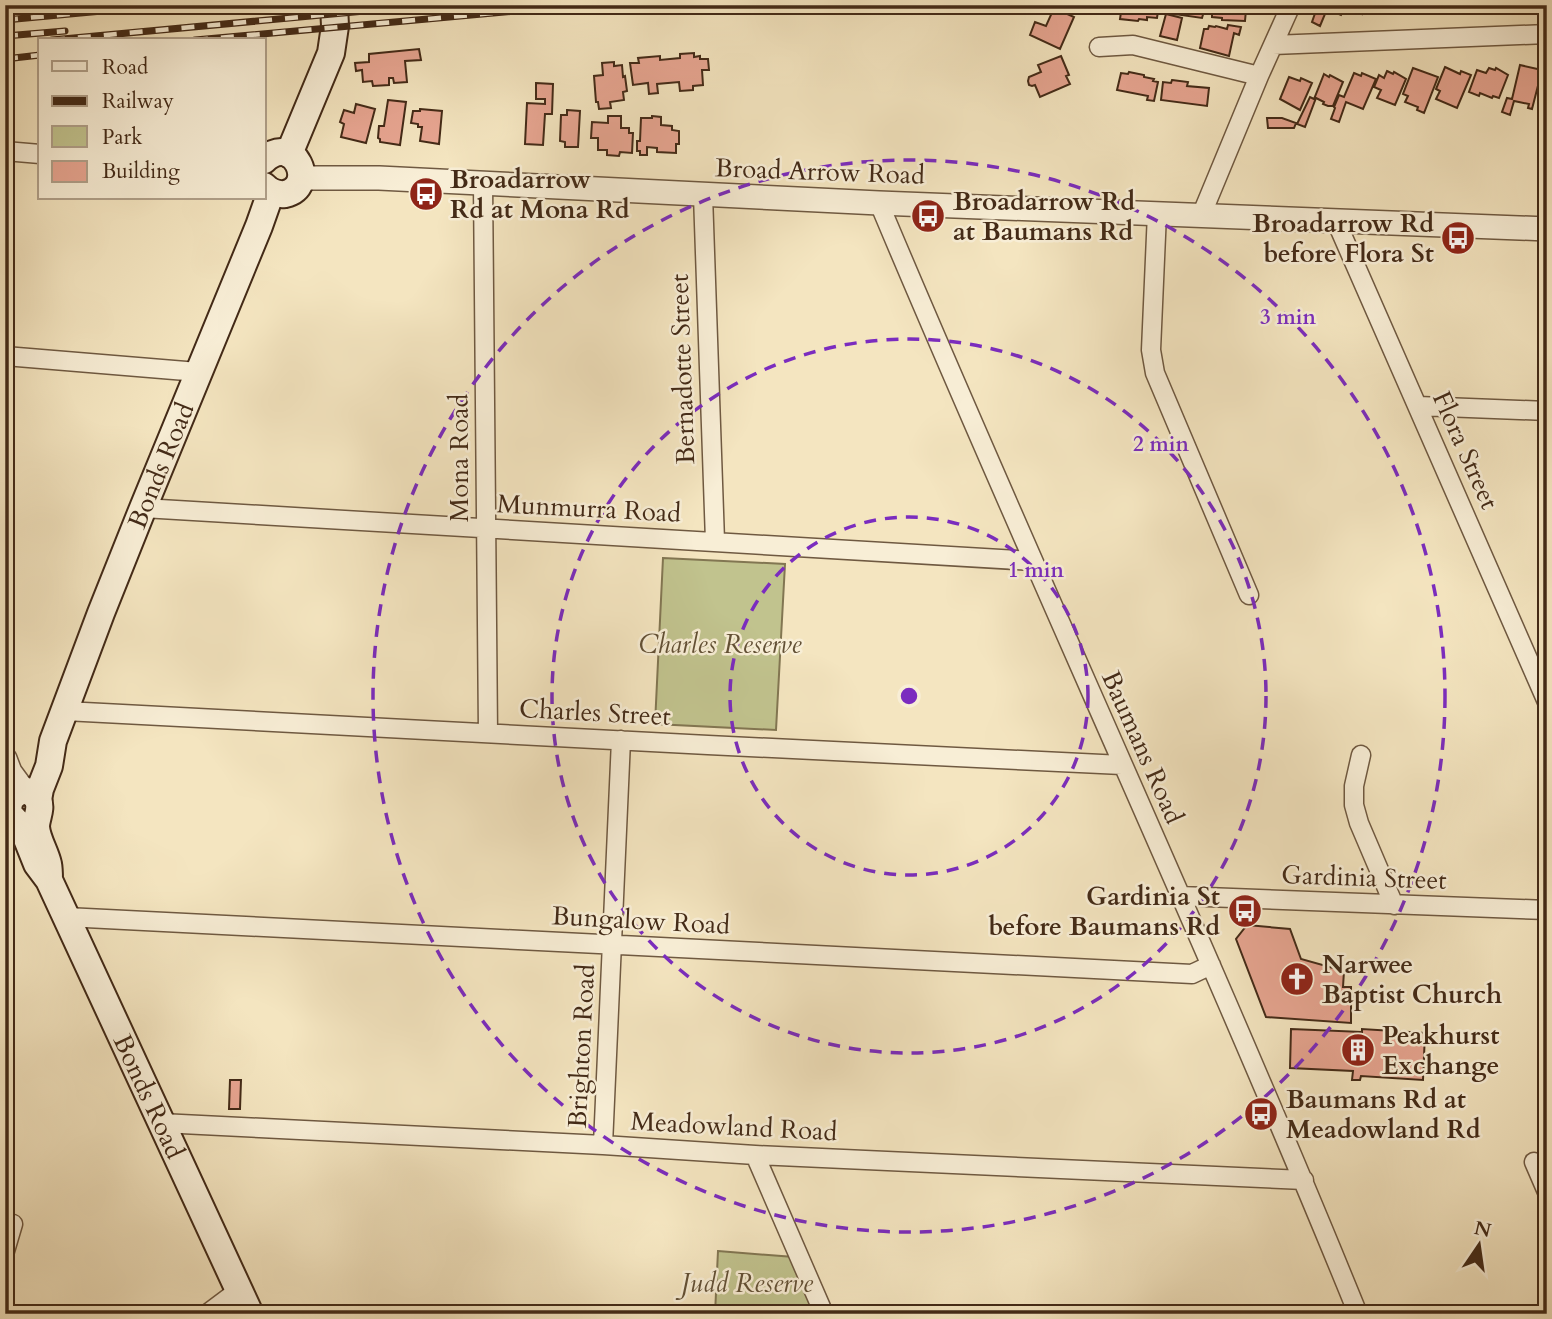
<svg xmlns="http://www.w3.org/2000/svg" width="1552" height="1319" font-family="Cardo,serif">
  <style>
    .green { fill: #c1c38e; stroke: #827652; stroke-width: 2 }
    .building { fill: #e7a591; stroke: #432a17; stroke-width: 2 }
    .lines { fill: none; stroke-linecap: round; stroke-linejoin: round }
    .minor-casing { stroke: #6f5941; stroke-width: 21 }
    .tertiary-casing { stroke: #6f5941; stroke-width: 26 }
    .secondary-casing { stroke: #432a17; stroke-width: 30 }
    .minor { stroke: #f8eed6; stroke-width: 18 }
    .tertiary { stroke: #f8eed6; stroke-width: 23 }
    .secondary { stroke: #f8eed6; stroke-width: 26 }
    .rail-casing { stroke: #432a17; stroke-width: 7 }
    .rail { stroke: #f8eed6; stroke-width: 4.5; stroke-dasharray: 13; stroke-linecap: butt }
    .ring { fill: none; stroke: #7b2cbf; stroke-width: 3.5; stroke-dasharray: 12 9 }
    .labels { text-anchor: middle; stroke-width: 5; stroke-linejoin: round; paint-order: stroke }
    .street-label { font-size: 26px; fill: #432a17; stroke: #f8eed6 }
    .poi-label { font-size: 26px; font-weight: bold; fill: #432a17; stroke: #f8eed6; text-anchor: start }
    .park-label { font-size: 26px; font-style: italic; fill: #625035; stroke: #f8eed6 }
    .centre { fill: #7b2cbf; stroke: #f8eed6; stroke-width: 3.5 }
    .ring-label { font-size: 21px; text-anchor: middle; font-weight: bold; fill: #7b2cbf; stroke: #f8eed6; stroke-width: 5; stroke-linejoin: round; paint-order: stroke }
  </style>
  <rect width="100%" height="100%" fill="#f4e5c0"/>
  <filter id="stains"><feTurbulence type="fractalNoise" baseFrequency=".00286" numOctaves="4"/><feColorMatrix values="0 0 0 0 .2 0 0 0 0 .09 0 0 0 0 .02 0 0 0 .5 -.17"/></filter>
  <radialGradient id="worn" r=".72"><stop offset=".6" stop-color="#630" stop-opacity="0"/><stop offset="1" stop-color="#630" stop-opacity=".3"/></radialGradient>
  <path class="green" d="M663 558 785 564 776 730 655 724Z
    M718 1251 794 1257 818 1314H715Z"/>
  <path class="building" d="M1077 5H1098L1099 12 1078 14Z
    M1122 5H1159L1157 18 1147 17V20L1139 19 1138 21 1120 19Z
    M1168 5 1203 7V5H1251V10H1246L1245 21 1222 20V18L1212 17V8H1205L1202 18 1167 13Z
    M1318 5H1345L1341 15 1327 9 1320 26 1312 22Z
    M1350 5H1372L1369 13 1363 11 1362 14 1349 8Z
    M1382 5H1403L1400 11 1395 8 1394 12 1381 6Z
    M1054 8 1074 17 1060 49 1030 35 1035 22 1046 26Z
    M1166 14 1182 18 1177 40 1160 36Z
    M1228 25 1241 27 1239 35 1234 33 1229 56 1200 48 1204 29H1208L1209 26 1215 27 1216 26 1227 29Z
    M419 49 421 60 405 61 407 82 394 83 393 78H389V85L373 86 372 81 363 82 362 70 356 71 355 63 369 62V54Z
    M694 53V57L700 56V59H708L709 70H702L703 85 693 86V90L680 91 679 82 657 84 658 93 649 94 648 83 633 85 630 63H639L638 58 660 56V60L680 58V54Z
    M1061 56 1069 75 1066 76 1070 84 1040 97 1035 85 1032 86 1029 85 1028 81 1029 77 1041 72 1038 65Z
    M614 62V66L622 65 623 77 625 76 627 91 623 92 624 100 610 102 611 108 599 109 598 102H596L594 76 603 75 602 63Z
    M1520 65 1542 70 1532 109 1528 108 1529 104 1514 101 1510 115 1502 112 1507 98 1512 99Z
    M1445 67 1460 74 1461 71 1471 75 1457 108 1436 99 1440 91 1436 89Z
    M1413 68 1438 77 1424 113 1417 110 1418 107 1405 102 1408 96 1403 94Z
    M1489 68 1495 70 1496 68 1508 75 1499 98 1493 96 1492 98 1480 93 1479 96 1469 92 1477 70 1486 73Z
    M1387 71 1393 74 1394 72 1406 79 1395 105 1377 98 1381 90 1374 87 1379 75 1384 78Z
    M1129 72 1144 75V77L1154 79 1153 81 1158 82 1154 101 1147 100 1148 96 1117 90 1121 73 1128 74Z
    M1354 73 1361 76 1362 73 1376 79 1363 109 1346 102 1339 122 1331 119 1335 108 1334 107 1339 95 1344 97Z
    M1324 74 1329 77 1330 75 1343 82 1333 106H1328L1323 104 1324 102 1316 98 1305 127 1297 124 1310 97 1314 99Z
    M1543 75H1547V108H1541L1543 88H1540Z
    M1289 77 1300 81 1301 78 1312 83 1300 110 1280 99Z
    M1172 80 1188 82 1187 86 1209 88 1207 106 1161 100 1163 82 1171 83Z
    M536 83 553 84 552 114H545L543 145 525 144 527 103 545 104V99H536Z
    M388 100 406 102 400 145 380 142V139L378 138 379 126H384Z
    M356 104 375 109 366 143 341 137 344 124 340 122 344 110 354 113Z
    M420 109 442 111 439 144 420 141 422 127H418V124L411 123 413 111H420Z
    M567 110 580 111 578 147H565V142L560 141 561 115H567Z
    M608 116H621V128H629V133H633L632 153 620 152 619 156 607 155V150H598V138H591L592 122 608 123Z
    M652 116 661 117V125L672 126V130L679 131V144H676V153L657 152V148L647 147V155H640V151H637V141H640L641 118H652Z
    M1267 118H1282L1296 123 1294 128H1268Z
    M1247 925 1290 929 1301 959 1344 971 1343 987H1351V1023L1266 1017 1236 939Z
    M1291 1029 1362 1032V1029L1425 1033 1423 1080 1361 1076 1360 1080H1352L1353 1071 1290 1068Z
    M230 1080H241L240 1109H229Z"/>
  <g class="lines">
    <g class="minor-casing">
      <path id="minor" d="M1273 45 1547 34
        M1099 47 1133 45 1259 76
        M5 151 40 154
        M483 183 488 733
        M703 195 715 541
        M879 203C1035 575 1206 940 1358 1314
        M1157 213 1151 350 1155 373 1249 595
        M1201 216 1259 76 1291 5
        M1336 221 1547 702
        M5 356 198 372
        M1418 406 1547 411
        M143 508 1033 561
        M65 711 708 745 1122 765
        M1361 755 1354 786V805L1359 823 1394 905
        M1180 896 1547 910
        M66 917 1192 974 1211 965
        M161 1123 603 1145 755 1155 1304 1180
        M603 1145 621 740
        M755 1155 824 1314
        M1534 1162 1547 1192
        M5 1251 13 1224
        M207 1314 239 1290"/>
    </g>
    <g class="tertiary-casing">
      <path id="tertiary" d="M301 178H379L879 203 1547 229
        M5 759 10 772 24 791"/>
    </g>
    <g class="secondary-casing">
      <g id="secondary">
        <path d="M289 154 331 53 335 26 334 5"/>
        <path d="M264 160C295 132 318 187 285 194 276 195 270 192 264 186"/>
        <path id="s1" d="M38 800 40 789 49 766 53 741 101 613 143 508 259 226 271 192"/>
        <path id="s2" d="M49 880C49 875 49 869 48 864 45 851 37 840 36 827 36 818 42 809 38 800 29 782 4 793 9 814L23 829 37 864 49 880 250 1314"/>
      </g>
    </g>
    <use href="#minor" class="minor"/>
    <use href="#tertiary" class="tertiary"/>
    <use href="#secondary" class="secondary"/>
    <g class="rail-casing">
      <path id="rail" d="M5 20 167 5
        M5 36 65 31
        M52 40 430 5
        M195 40 582 5
        M5 59 40 55"/>
    </g>
    <use href="#rail" class="rail"/>
  </g>
  <g class="ring">
    <circle cx="909" cy="696" r="179"/>
    <circle cx="909" cy="696" r="357"/>
    <circle cx="909" cy="696" r="536"/>
  </g>
  <defs>
    <g id="bus-disc" transform="scale(1.75)"><circle r="9.5" fill="#8f2418" stroke="#f8eed6"/><path d="M-5-6H5V4H4V6H2V4H-2V6H-4V4H-5ZM-3.5-4V0h7V-4ZM-3.5 1.2v1.5H-2V1.2ZM2 1.2v1.5H3.5V1.2Z" fill="#fff"/></g>
    <g id="church-disc" transform="scale(1.75)"><circle r="9.5" fill="#8f2418" stroke="#f8eed6"/><path d="M-1.2-6h2.4v3.5h3.3v2.4h-3.3V6h-2.4V-.1h-3.3v-2.4h3.3Z" fill="#fff"/></g>
    <g id="building-disc" transform="scale(1.75)"><circle r="9.5" fill="#8f2418" stroke="#f8eed6"/><path d="M-4-6H4V6H1V3H-1V6H-4ZM-2.5-4.3h1.7v1.8h-1.7ZM.8-4.3h1.7v1.8H.8ZM-2.5-1h1.7V.8h-1.7ZM.8-1h1.7V.8H.8Z" fill="#fff"/></g>
  </defs>
  <g fill-rule="evenodd">
    <use href="#bus-disc" x="426" y="194"/>
    <use href="#bus-disc" x="928" y="216"/>
    <use href="#bus-disc" x="1458" y="238"/>
    <use href="#bus-disc" x="1245" y="911"/>
    <use href="#church-disc" x="1297" y="979"/>
    <use href="#building-disc" x="1358" y="1050"/>
    <use href="#bus-disc" x="1261" y="1114"/>
  </g>
  <g class="labels">
    <g class="street-label">
      <text transform="translate(820 171) rotate(2)" y="9">Broad Arrow Road</text>
      <text transform="translate(682 369) rotate(-92)" y="9">Bernadotte Street</text>
      <text transform="translate(1466 450) rotate(66)" y="9">Flora Street</text>
      <text transform="translate(459 458) rotate(-90)" y="9">Mona Road</text>
      <text dy="9" stroke="none"><textPath href="#s1" startOffset="357">Bonds Road</textPath></text>
      <text transform="translate(589 508) rotate(3)" y="9">Munmurra Road</text>
      <text transform="translate(595 712) rotate(3)" y="9">Charles Street</text>
      <text transform="translate(1143 747) rotate(66)" y="9">Baumans Road</text>
      <text transform="translate(1364 877) rotate(2)" y="9">Gardinia Street</text>
      <text transform="translate(641 920) rotate(3)" y="9">Bungalow Road</text>
      <text transform="translate(581 1046) rotate(-87)" y="9">Brighton Road</text>
      <text dy="9" stroke="none"><textPath href="#s2" startOffset="448">Bonds Road</textPath></text>
      <text transform="translate(734 1126) rotate(3)" y="9">Meadowland Road</text>
    </g>
    <g class="poi-label">
      <text x="450" y="188">Broadarrow<tspan x="450" dy="30">Rd at Mona Rd</tspan></text>
      <text x="953" y="210">Broadarrow Rd<tspan x="953" dy="30">at Baumans Rd</tspan></text>
      <text x="1434" y="232" text-anchor="end">Broadarrow Rd<tspan x="1434" dy="30">before Flora St</tspan></text>
      <text x="1220" y="905" text-anchor="end">Gardinia St<tspan x="1220" dy="30">before Baumans Rd</tspan></text>
      <text x="1322" y="973">Narwee<tspan x="1322" dy="30">Baptist Church</tspan></text>
      <text x="1382" y="1044">Peakhurst<tspan x="1382" dy="30">Exchange</tspan></text>
      <text x="1286" y="1108">Baumans Rd at<tspan x="1286" dy="30">Meadowland Rd</tspan></text>
    </g>
    <g class="park-label">
      <text x="720" y="653">Charles Reserve</text>
      <text x="747" y="1292">Judd Reserve</text>
    </g>
  </g>
  <circle cx="909" cy="696" r="10" class="centre"/>
  <g class="ring-label">
    <text x="1288" y="324">3 min</text>
    <text x="1161" y="451">2 min</text>
    <text x="1036" y="577">1 min</text>
  </g>
  <rect width="1552" height="1319" fill="none" stroke="#f4e5c0" stroke-width="28"/>
  <rect x="7" y="7" width="1538" height="1305" fill="none" stroke="#432a17" stroke-width="3.5"/>
  <rect x="14" y="14" width="1524" height="1291" fill="none" stroke="#432a17" stroke-width="2"/>
  <rect x="38" y="38" width="228" height="161" fill="#f8eed6" stroke="#b0a08a" stroke-width="2"/>
  <rect x="52" y="61" width="35" height="10" fill="#f8eed6" stroke="#b0a08a" stroke-width="2"/>
  <text x="102" y="74" font-size="21" fill="#432a17">Road</text>
  <rect x="52" y="96" width="35" height="10" fill="#432a17" stroke="#b0a08a" stroke-width="2"/>
  <text x="102" y="108" font-size="21" fill="#432a17">Railway</text>
  <rect x="52" y="126" width="35" height="21" fill="#c1c38e" stroke="#b0a08a" stroke-width="2"/>
  <text x="102" y="144" font-size="21" fill="#432a17">Park</text>
  <rect x="52" y="161" width="35" height="21" fill="#e7a591" stroke="#b0a08a" stroke-width="2"/>
  <text x="102" y="178" font-size="21" fill="#432a17">Building</text>
  <g transform="translate(1479 1245) rotate(13)" stroke="#f8eed6" stroke-width="5" paint-order="stroke">
  <path d="M0-5L12 26L0 18L-12 26Z" fill="#432a17"/>
  <text y="-10" font-size="19" font-weight="bold" text-anchor="middle" fill="#432a17">N</text>
  </g>
  <rect width="100%" height="100%" filter="url(#stains)"/>
  <rect width="100%" height="100%" fill="url(#worn)"/>
</svg>
